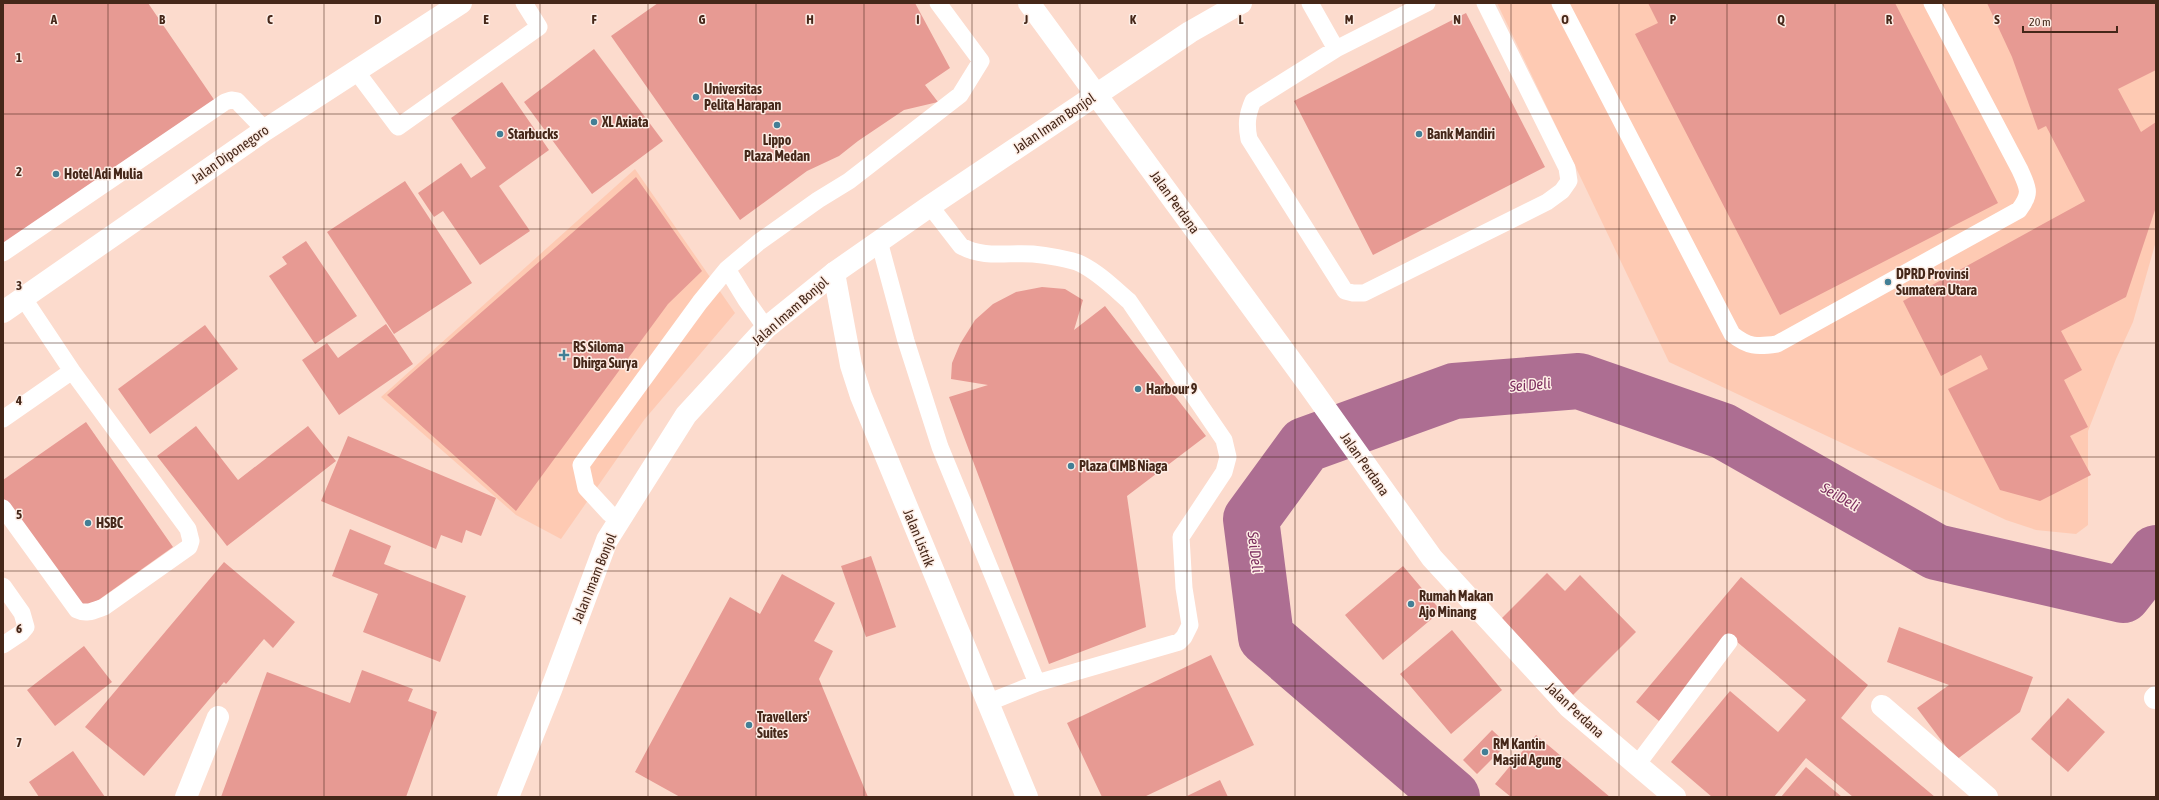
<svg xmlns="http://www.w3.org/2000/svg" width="2159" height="800" font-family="'Asap Condensed',sans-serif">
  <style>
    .built { fill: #fecab3 }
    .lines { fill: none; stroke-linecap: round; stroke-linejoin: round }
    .river { stroke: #ad6e92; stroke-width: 56 }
    .building { fill: #e79a93 }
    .lane { stroke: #fff; stroke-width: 17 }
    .street { stroke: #fff; stroke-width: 22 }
    .secondary { stroke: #fff; stroke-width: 22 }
    .primary { stroke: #fff; stroke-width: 22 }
    .grid { fill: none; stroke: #452719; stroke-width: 1; stroke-opacity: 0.55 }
    .poi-dot { fill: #437f96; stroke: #fdede5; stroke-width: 1.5 }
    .labels { text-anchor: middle; stroke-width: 3; stroke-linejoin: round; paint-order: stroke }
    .poi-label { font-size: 14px; font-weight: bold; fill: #452719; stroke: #fdede5; text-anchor: start }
    .street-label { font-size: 14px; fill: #452719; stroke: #fdede5 }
    .water-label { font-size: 15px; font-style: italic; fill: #7a2c5d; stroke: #fdede5 }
    .grid-label { font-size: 13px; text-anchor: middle; font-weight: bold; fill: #452719; stroke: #fdede5; stroke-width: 3; stroke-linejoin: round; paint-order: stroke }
  </style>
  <rect width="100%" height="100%" fill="#fcdbcd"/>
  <path class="built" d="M1497 3H2156V241L2133 322 2116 359 2088 431V525L2076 534 2036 530 2006 520 1669 362Z
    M635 169 735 313 644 420 561 539 516 515 381 397Z"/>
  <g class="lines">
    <path class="river" d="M1452 797 1266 637 1251 519 1305 445 1454 391 1579 381 1723 431 1936 552 2123 595 2156 553"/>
  </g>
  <path class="building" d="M3 3H148L215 101 3 247Z
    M658 3H915L950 68 925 85 938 102 904 110 858 141 839 156 807 171 740 220 611 36Z
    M1648 3H1895L1998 203 1780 315 1635 34 1658 23Z
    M1987 3H2156V70L2118 89 2141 132 2156 122V207L2126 297 2061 331 2082 370 2064 380 2088 427 2070 436 2091 475 2040 501 2000 490 1948 389 1988 369 1981 355 1941 376 1903 301 2085 201 2046 126 2038 130 2012 57Z
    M1466 13 1545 167 1373 255 1294 101Z
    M594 49 663 141 592 194 524 102Z
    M502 82 549 150 499 186 530 231 480 265 443 211 434 217 418 193 461 163 471 178 486 168 451 118Z
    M636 177 702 271 668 304 516 511 387 395Z
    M405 181 472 283 394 334 327 232Z
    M306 241 357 316 315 344 269 276 287 264 282 257Z
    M1042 287 1065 289 1083 300 1074 330 1105 306 1206 436 1127 496 1146 627 1049 664 949 397 988 385 951 379 952 363 960 344 975 320 993 304 1016 292Z
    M386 324 413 364 339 415 302 360 327 343 338 358Z
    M205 325 238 369 150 434 118 389Z
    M86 422 173 547 83 611 3 498V480Z
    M196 426 238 480 308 426 336 461 227 546 157 456Z
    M348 436 496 498 481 536 466 530 462 543 441 535 436 549 321 501Z
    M350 529 391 546 384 564 466 596 440 662 363 632 378 594 332 576Z
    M871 556 896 627 866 637 841 566Z
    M224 562 295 622 273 648 264 639 226 684 224 682 144 776 85 727Z
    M1403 566 1441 611 1383 660 1345 615Z
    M1547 573 1565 591 1580 575 1636 632 1573 695 1500 620Z
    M782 574 835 603 814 641 833 651 819 679 868 797H680L635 772 730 597 760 614Z
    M1741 577 1868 685 1841 718 1935 797H1853L1806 758 1774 797H1712L1671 762 1730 691 1778 732 1806 700 1730 636 1659 721 1636 702Z
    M1899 627 2033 677 2020 712 1956 760 1917 708 1949 685 1887 662Z
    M1452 630 1502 690 1451 734 1400 674Z
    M84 646 112 682 55 726 27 690Z
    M1211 655 1254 745 1144 797H1102L1067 723Z
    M362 670 413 689 408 701 437 712 406 797H221L267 672 350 703Z
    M2068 698 2105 732 2068 772 2031 739Z
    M1492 730 1507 744 1477 774 1463 760Z
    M1536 735 1610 797H1511L1495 784Z
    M73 751 105 797H39L29 782Z
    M1806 767 1842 797H1781Z
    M1220 780 1228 797H1185Z"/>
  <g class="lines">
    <path class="lane" d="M1310 3 1336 49
      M1427 3 1336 49 1253 101C1247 115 1246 124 1249 139L1345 291 1353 293H1364L1547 202 1562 191 1569 181 1567 168 1485 3
      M1560 3 1732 334C1748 347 1757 347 1777 344L2019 210C2032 193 2028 188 2020 170L1932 3
      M356 71 398 127 539 27 524 3
      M930 206 961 246C984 259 1008 252 1033 254 1044 255 1071 259 1081 264 1099 273 1114 288 1129 301L1224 440 1228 457 1224 472 1181 537 1184 588 1190 625 1184 637 1179 642 1037 683 987 703
      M879 241 906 341 940 447 1037 683
      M3 253 225 102 231 100 237 101 265 130
      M727 269 746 300 766 328
      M3 419 72 371
      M3 508 77 610C87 615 95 610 104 607L189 547 191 541 188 529 72 371 24 299
      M618 520 609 513 586 488 581 465 700 302 727 269 759 242 818 200 849 181 960 95 981 61 938 3
      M3 586 22 613 26 627 21 633 3 645
      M1636 766 1729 642"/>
    <path class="street" d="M834 273 851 365 861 396 1027 797
      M2155 698 2156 697
      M1882 706 1987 797
      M186 797 218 717"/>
    <path class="secondary" d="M1029 3 1306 381 1432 558 1569 707 1675 797"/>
    <path class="primary" d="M3 312 265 130 461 3
      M508 797 551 690 607 540 686 415 766 328 834 273 930 206 1190 32 1241 3"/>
  </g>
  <path class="grid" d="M108 3V797M216 3V797M324 3V797M432 3V797M540 3V797M648 3V797M756 3V797M864 3V797M972 3V797M1080 3V797M1187 3V797M1295 3V797M1403 3V797M1511 3V797M1619 3V797M1727 3V797M1835 3V797M1943 3V797M2051 3V797M3 114H2156M3 229H2156M3 343H2156M3 457H2156M3 571H2156M3 686H2156"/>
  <g class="poi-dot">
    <circle cx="696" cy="97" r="4"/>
    <circle cx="594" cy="122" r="4"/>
    <circle cx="777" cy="125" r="4"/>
    <circle cx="500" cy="134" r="4"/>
    <circle cx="1419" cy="134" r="4"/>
    <circle cx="56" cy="174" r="4"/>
    <circle cx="1888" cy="282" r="4"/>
    <path d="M562 349h4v4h4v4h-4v4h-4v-4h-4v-4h4z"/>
    <circle cx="1138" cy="389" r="4"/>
    <circle cx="1071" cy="466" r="4"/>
    <circle cx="88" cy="523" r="4"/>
    <circle cx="1411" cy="604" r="4"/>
    <circle cx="749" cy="725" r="4"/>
    <circle cx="1485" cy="752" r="4"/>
  </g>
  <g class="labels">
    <g class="poi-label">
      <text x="704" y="94">Universitas<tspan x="704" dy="16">Pelita Harapan</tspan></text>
      <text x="602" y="127">XL Axiata</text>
      <text x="508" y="139">Starbucks</text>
      <text x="1427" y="139">Bank Mandiri</text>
      <text x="777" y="145" text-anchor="middle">Lippo<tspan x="777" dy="16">Plaza Medan</tspan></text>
      <text x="64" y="179">Hotel Adi Mulia</text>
      <text x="1896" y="279">DPRD Provinsi<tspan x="1896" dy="16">Sumatera Utara</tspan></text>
      <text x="573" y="352">RS Siloma<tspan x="573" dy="16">Dhirga Surya</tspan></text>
      <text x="1146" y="394">Harbour 9</text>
      <text x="1079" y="471">Plaza CIMB Niaga</text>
      <text x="96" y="528">HSBC</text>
      <text x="1419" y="601">Rumah Makan<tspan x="1419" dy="16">Ajo Minang</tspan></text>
      <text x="757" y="722">Travellers'<tspan x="757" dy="16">Suites</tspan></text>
      <text x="1493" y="749">RM Kantin<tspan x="1493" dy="16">Masjid Agung</tspan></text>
    </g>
    <g class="street-label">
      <text transform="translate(1054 123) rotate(-34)" y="5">Jalan Imam Bonjol</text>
      <text transform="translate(230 154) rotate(-35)" y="5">Jalan Diponegoro</text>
      <text transform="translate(1175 202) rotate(54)" y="5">Jalan Perdana</text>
      <text transform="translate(790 311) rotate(-41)" y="5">Jalan Imam Bonjol</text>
      <text transform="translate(1365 464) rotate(55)" y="5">Jalan Perdana</text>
      <text transform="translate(919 538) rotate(68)" y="5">Jalan Listrik</text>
      <text transform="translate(594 578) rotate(-68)" y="5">Jalan Imam Bonjol</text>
      <text transform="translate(1575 710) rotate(43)" y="5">Jalan Perdana</text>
    </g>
    <g class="water-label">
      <text transform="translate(1530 385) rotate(-5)" y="5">Sei Deli</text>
      <text transform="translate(1840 497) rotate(30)" y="5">Sei Deli</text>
      <text transform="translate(1255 552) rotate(83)" y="5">Sei Deli</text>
    </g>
  </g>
  <g class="grid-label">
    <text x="54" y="24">A</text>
    <text x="162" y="24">B</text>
    <text x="270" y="24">C</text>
    <text x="378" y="24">D</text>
    <text x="486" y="24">E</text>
    <text x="594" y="24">F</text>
    <text x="702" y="24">G</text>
    <text x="810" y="24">H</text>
    <text x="918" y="24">I</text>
    <text x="1026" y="24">J</text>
    <text x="1133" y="24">K</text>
    <text x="1241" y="24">L</text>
    <text x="1349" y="24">M</text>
    <text x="1457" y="24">N</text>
    <text x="1565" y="24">O</text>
    <text x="1673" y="24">P</text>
    <text x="1781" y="24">Q</text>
    <text x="1889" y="24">R</text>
    <text x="1997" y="24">S</text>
    <text x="19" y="62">1</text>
    <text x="19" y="176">2</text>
    <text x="19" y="290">3</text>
    <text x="19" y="405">4</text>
    <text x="19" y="519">5</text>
    <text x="19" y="633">6</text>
    <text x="19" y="747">7</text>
  </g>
  <rect width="2159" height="800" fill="none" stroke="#452719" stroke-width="8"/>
  <path d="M2023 26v6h94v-6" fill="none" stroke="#452719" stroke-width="2"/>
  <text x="2029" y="26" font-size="12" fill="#452719" stroke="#fdede5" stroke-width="3" paint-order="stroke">20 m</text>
</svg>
